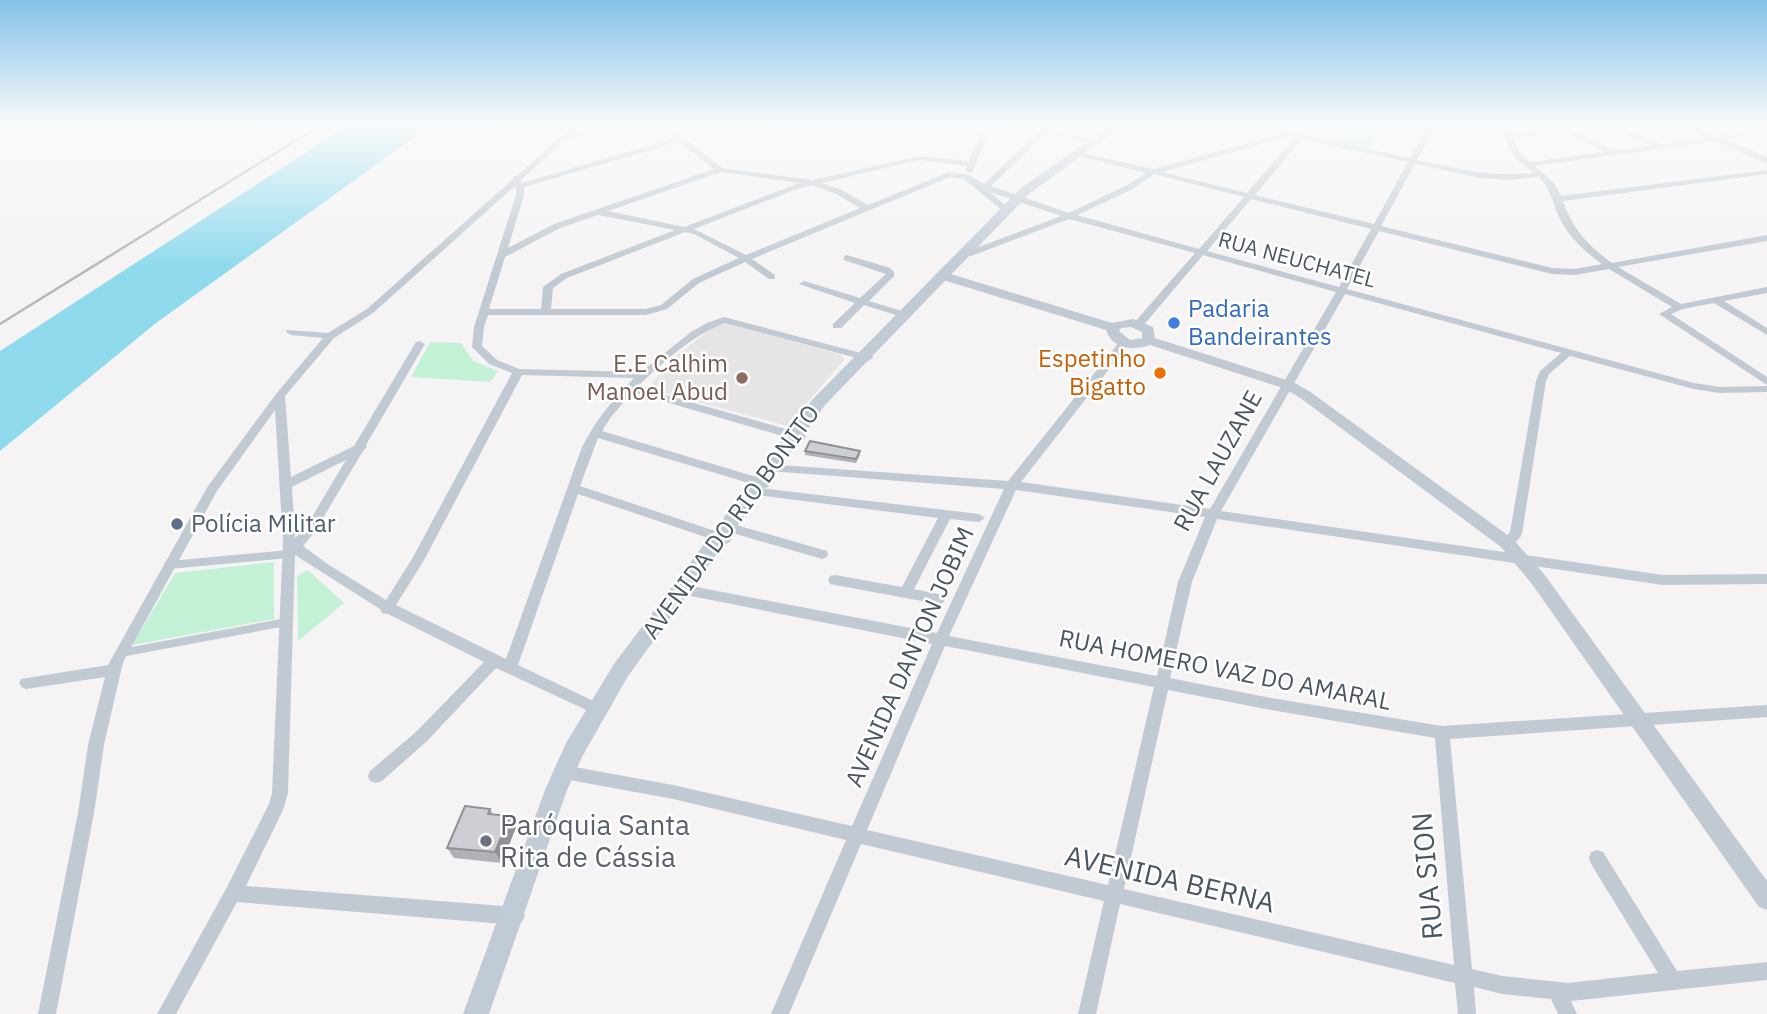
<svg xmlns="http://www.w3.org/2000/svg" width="1767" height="1014" font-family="'IBM Plex Sans',sans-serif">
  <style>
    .education { fill: #e6e4e5 }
    .green { fill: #c3f1d5 }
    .water { fill: #90daee }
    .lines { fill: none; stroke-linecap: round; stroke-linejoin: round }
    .pedestrian { fill: #c1cad2; fill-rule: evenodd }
    .minor { fill: #c1cad2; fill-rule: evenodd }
    .tertiary { fill: #c1cad2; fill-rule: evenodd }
    .secondary { fill: #c1cbd6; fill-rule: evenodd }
    .rail { stroke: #b5b8bd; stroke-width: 2.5 }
    .wall { fill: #b0b2b7 }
    .shaded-wall { fill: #909195 }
    .building { fill: #cdcfd5; stroke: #909195; stroke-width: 2 }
    .shop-dot { fill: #3f7fe0; stroke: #fff; stroke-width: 2.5 }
    .food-dot { fill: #e8710a; stroke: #fff; stroke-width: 2.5 }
    .education-dot { fill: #8d6e63; stroke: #fff; stroke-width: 2.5 }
    .service-dot { fill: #5c6f8a; stroke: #fff; stroke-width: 2.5 }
    .worship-dot { fill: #6b7280; stroke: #fff; stroke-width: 2.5 }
    .labels { text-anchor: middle; stroke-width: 5; stroke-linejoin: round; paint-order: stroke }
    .far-street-label { font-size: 21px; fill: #4a5661; stroke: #fff }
    .shop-label { font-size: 24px; fill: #366cbe; stroke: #fff; text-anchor: start }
    .food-label { font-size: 24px; fill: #c56008; stroke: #fff; text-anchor: end }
    .education-label { font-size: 24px; fill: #785e54; stroke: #fff; text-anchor: end }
    .street-label { font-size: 24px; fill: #4a5661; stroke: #fff }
    .service-label { font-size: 24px; fill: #4e5e75; stroke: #fff; text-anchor: start }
    .near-worship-label { font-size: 28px; fill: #5b616d; stroke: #fff; text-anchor: start }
    .near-street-label { font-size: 28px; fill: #4a5661; stroke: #fff }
  </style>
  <rect width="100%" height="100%" fill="#f5f3f3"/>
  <path class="education" d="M728 323 842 355 844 360 787 426 653 390 650 386 672 359 713 327Z"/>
  <path class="green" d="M1320 125H1379L1384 126 1369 151 1314 139 1311 136Z
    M430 342 461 343 473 361 498 371 490 382 411 377Z
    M274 562V619L132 645 175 573Z
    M308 570 344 603 298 641 297 576Z"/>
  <path class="water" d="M348 125H431L156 323 0 451V351Z"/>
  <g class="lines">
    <path class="pedestrian" d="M289 550 293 551 294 554 293 557 289 558 169 569 165 568 164 565 165 562 169 561Z
      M286 618 290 619 291 622 290 625 286 626 121 657 117 656 115 653 117 650 121 649Z"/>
    <path class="minor" d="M574 125H582L573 134 598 125H608L564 141 521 180 522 183 675 138 660 125H668L722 168 813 180 919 156 969 161 984 125H992L972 173 965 171 967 166 919 160 822 183 842 190 868 205 949 172 969 175 984 184 1039 131 1017 125 1043 128 1046 125H1054L1050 129 1104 143 1100 145 1046 133 991 186 1069 213 1127 185 1146 173 1074 155V151L1153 169 1282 134 1247 127 1246 125H1259L1299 134 1306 125H1314L1305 135 1410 158 1428 125H1436L1417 160C1460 169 1489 177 1534 173 1515 158 1506 152 1504 125H1512L1513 133 1560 129 1553 125H1562L1615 150 1651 146 1608 125H1618L1661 144 1718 137 1722 135 1767 128V132L1720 139 1716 141 1535 166 1553 182 1561 196 1767 170V174L1563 201C1572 228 1588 246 1612 263L1767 235V241L1618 267 1681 304 1767 287V293L1724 301 1767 328V335L1714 303 1683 309 1671 314 1767 377V385L1659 314 1672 307 1609 269 1575 275 1552 274 1379 231 1347 289 1694 383 1720 387 1767 386V392L1720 393 1694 389 1570 356 1549 374 1546 381 1522 534C1518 541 1511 549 1503 546L1501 543 1510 532 1536 381 1540 371 1561 353 1345 294 1221 511 1663 575 1767 574V584L1663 585 1217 519 1192 582 1170 678 1271 698 1442 726 1767 705V717L1450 739 1472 969 1502 976 1568 983 1658 973 1591 864 1589 858 1591 852 1597 850 1603 852 1677 971 1767 962V980L1571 1001 1577 1014H1558L1551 999 1502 994 1474 987 1476 1014H1458L1455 983 1120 904 1096 1014H1078L1104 901 861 844 789 1014H771L846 840 673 799 564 779 558 777 556 772 558 767 564 765 673 785 852 826 932 644 681 594 676 593 674 589 676 585 681 584 937 633 1004 489 769 471 763 467 765 464 1008 481 1120 341 1124 340 1129 343 1128 345 1021 482 1210 509 1336 292 1203 255 1142 327H1134V323L1195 253 1069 219 971 256H965V252L1061 216 990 192 1010 209 1003 211 964 179 950 177 752 259 775 275V279H769L745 262 699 283 667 309 646 315H488L484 327 482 346 497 360 519 369 641 372 691 332 707 323 724 317 872 356 873 358 868 361 725 323C691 336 662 363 637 387L804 434 806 437 804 440H796L632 392 611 417 602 431 770 481 772 484 766 488 598 438 580 486 730 536 732 539 730 542 726 544 578 494 518 665 602 705 604 709 602 713 597 715 496 668 427 741 382 781 376 783 370 781 368 776 370 771 417 731 484 662 388 614 382 613 380 609 295 555 288 793 283 810 246 886 516 907 522 910 525 916 522 922 516 925 237 902 176 1014H157L227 887 269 804 272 793 283 542 275 410 217 491 123 662 104 745 94 813 56 1014H38L78 813 88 745 105 677 26 689 21 687 19 683 21 679 108 665 208 486 276 394 323 338 291 335 286 332 287 330 328 333 367 309 513 179V176H517ZM1568 133 1605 152 1530 162 1520 153 1513 138ZM1291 136 1295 137 1247 193 1162 172ZM1302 139 1408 162 1374 224 1255 195ZM679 142 714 169 554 224 508 248 524 195V187ZM1415 164 1480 178 1506 180 1539 177C1552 191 1553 207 1562 223 1572 240 1587 253 1602 264L1575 269 1552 268 1381 226ZM721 172 799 183 684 227 608 211ZM1154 174 1244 197 1199 249 1077 215 1133 189ZM516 185V195L474 327 472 347 489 364 512 373 412 559 386 600 329 565 303 546 314 533 363 451 367 447 366 445 425 344 420 341 416 342 354 446 291 477 285 396 334 338 373 313ZM813 185 836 194 860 208 746 255 694 229 797 189ZM1251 199 1371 229 1339 287 1207 251ZM598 215 675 230 561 274 543 287 541 309H489L505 257 560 228ZM685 232 694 234 739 258 693 279 661 305 646 309H551L553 288 567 278ZM522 375 634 378C613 399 596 420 582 447L506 659 396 605 423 562ZM346 460 306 527 295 538 292 487ZM1016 490 1205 517 1178 582 1157 676 949 636ZM945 646 1154 687 1108 885 867 830ZM1168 690 1271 710 1435 738 1454 965 1124 889Z
      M847 255 890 268 894 272V276L869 301 905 312V316H899L864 305 841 328H833V324L855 303 799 284 804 281 860 298 886 274 844 260V256Z
      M752 487 979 514 985 518 979 522 950 519 914 589 943 595 945 599 943 603 938 604 835 585 830 584 828 580 830 576 835 575 902 587 938 518 748 494 746 491 748 488Z
      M733 524 827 551 828 554 827 557 822 559 729 532 727 529 729 526Z"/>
    <path class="tertiary" d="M1677 125H1690L1767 157V164Z
      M941 271 1112 323 1133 319 1153 327 1155 338 1293 382 1309 391 1513 539 1544 574 1767 881V910L1759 907 1532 584 1501 547 1299 397 1283 388 1150 345C1133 351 1112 349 1106 330L937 278 935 275ZM1131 327 1142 332V338L1130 340 1119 331 1121 328Z"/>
    <path class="secondary" d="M1111 125H1123L1029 194 825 405 628 676 583 755 567 790 489 1014H463L545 790 566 743 614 664 813 399 1021 188Z"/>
    <path class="rail" d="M0 324 321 125"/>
  </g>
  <path class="wall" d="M805 451H860V455L856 463 805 455Z
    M490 809 493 814 510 816 516 827 502 863 454 858 447 848Z"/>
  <path class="shaded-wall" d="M510 816 516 827 502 863 495 852Z"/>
  <path class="building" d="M810 441 860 451 856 459 805 451Z
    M465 806 490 809 488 814 510 816 495 852 447 848Z"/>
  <linearGradient id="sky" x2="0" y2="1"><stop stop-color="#85c3ea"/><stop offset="0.47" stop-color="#fafafa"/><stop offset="1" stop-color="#fafafa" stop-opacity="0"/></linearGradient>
  <rect width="1767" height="267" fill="url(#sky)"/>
  <circle class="shop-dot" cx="1174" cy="323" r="7"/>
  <circle class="food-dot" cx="1160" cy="373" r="7"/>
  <circle class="education-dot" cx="742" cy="378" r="7"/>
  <circle class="service-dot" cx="177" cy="524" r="7"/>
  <circle class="worship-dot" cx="486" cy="841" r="7"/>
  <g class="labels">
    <g class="far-street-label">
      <text transform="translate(1297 260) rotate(15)" y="7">RUA NEUCHATEL</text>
    </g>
    <g class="shop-label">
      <text x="1188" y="317">Padaria<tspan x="1188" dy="28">Bandeirantes</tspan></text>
    </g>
    <g class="food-label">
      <text x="1146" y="367">Espetinho<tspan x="1146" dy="28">Bigatto</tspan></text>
    </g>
    <g class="education-label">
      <text x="728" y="372">E.E Calhim<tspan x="728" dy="28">Manoel Abud</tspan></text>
    </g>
    <g class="street-label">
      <text transform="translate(1218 461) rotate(-61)" y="8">RUA LAUZANE</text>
      <text transform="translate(731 522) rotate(-54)" y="8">AVENIDA DO RIO BONITO</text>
      <text transform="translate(910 657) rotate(-66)" y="8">AVENIDA DANTON JOBIM</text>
      <text transform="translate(1225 670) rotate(11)" y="8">RUA HOMERO VAZ DO AMARAL</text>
    </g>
    <g class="service-label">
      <text x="191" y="532">Polícia Militar</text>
    </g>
    <g class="near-worship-label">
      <text x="500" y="835">Paróquia Santa<tspan x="500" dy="32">Rita de Cássia</tspan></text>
    </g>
    <g class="near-street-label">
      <text transform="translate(1427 876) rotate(-95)" y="10">RUA SION</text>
      <text transform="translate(1170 879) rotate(13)" y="10">AVENIDA BERNA</text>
    </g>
  </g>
</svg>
